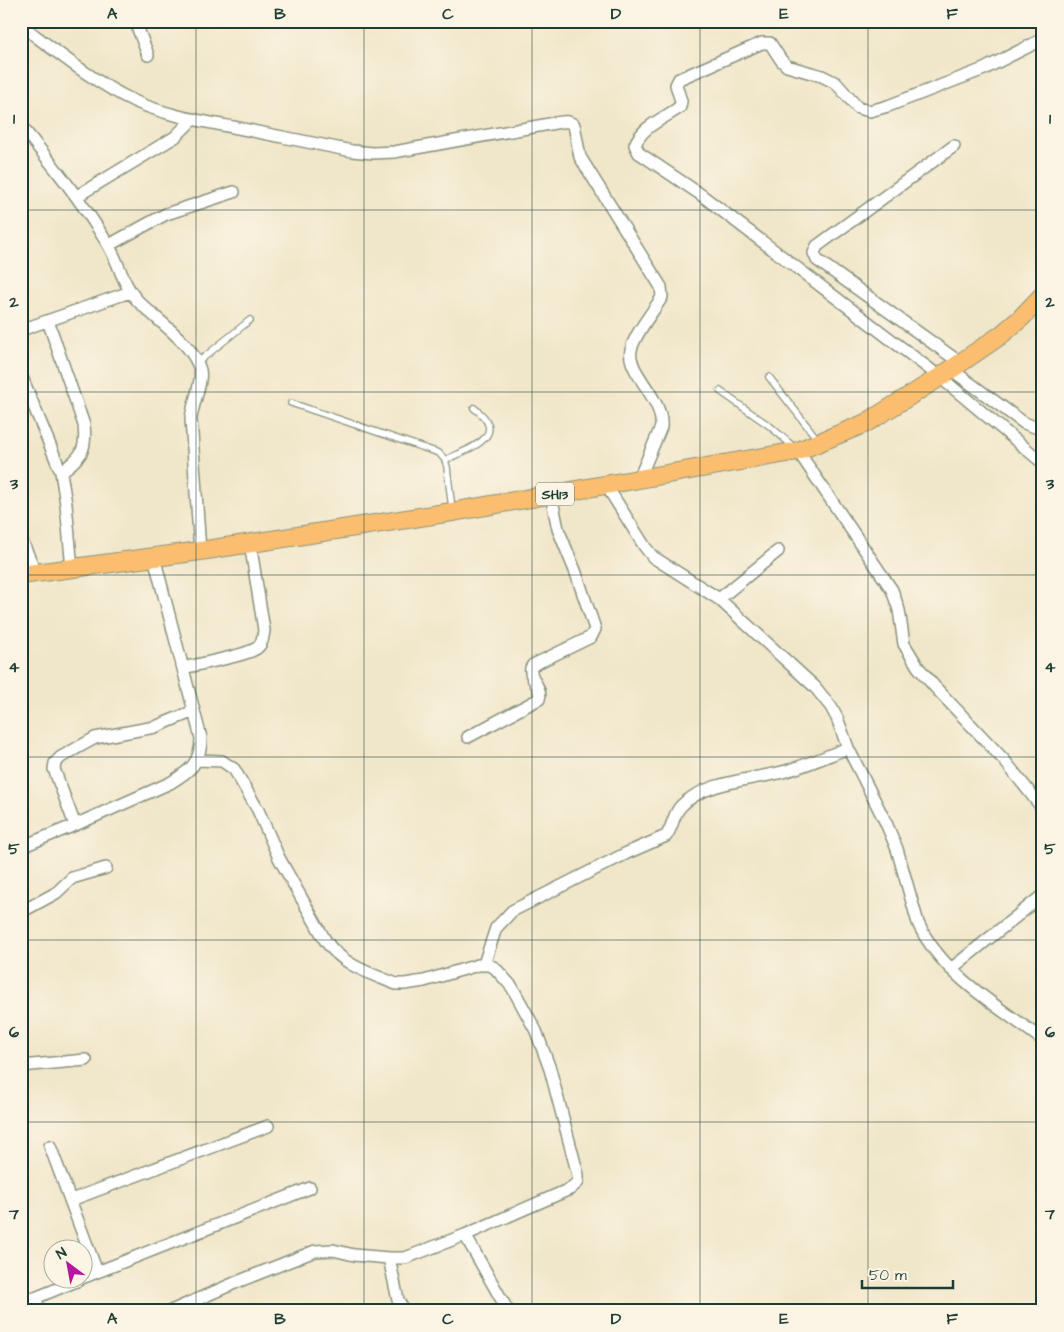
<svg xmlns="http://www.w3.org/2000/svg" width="1064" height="1332" font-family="'Architects Daughter',sans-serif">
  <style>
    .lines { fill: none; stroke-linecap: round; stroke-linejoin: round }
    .lane-casing { stroke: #88927e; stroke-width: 8 }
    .street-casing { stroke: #88927e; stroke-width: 14 }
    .primary-casing { stroke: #88927e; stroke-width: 20 }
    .lane { stroke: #fff; stroke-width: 5.5 }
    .street { stroke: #fff; stroke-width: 11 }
    .primary { stroke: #fbbe6e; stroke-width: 18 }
    .grid { fill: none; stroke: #1f3d34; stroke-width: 1; stroke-opacity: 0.55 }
    .labels { text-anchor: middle; stroke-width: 5; stroke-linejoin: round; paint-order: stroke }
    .shield { fill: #fcf5e5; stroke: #617469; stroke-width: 1 }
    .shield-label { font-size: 14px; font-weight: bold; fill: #1f3d34 }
    .neatline { fill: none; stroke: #1f3d34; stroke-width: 2 }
    .grid-label { font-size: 16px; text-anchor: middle; font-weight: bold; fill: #1f3d34 }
  </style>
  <rect width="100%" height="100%" fill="#fcf5e5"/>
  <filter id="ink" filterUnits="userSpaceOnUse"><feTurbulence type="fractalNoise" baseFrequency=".02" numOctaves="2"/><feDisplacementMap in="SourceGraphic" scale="10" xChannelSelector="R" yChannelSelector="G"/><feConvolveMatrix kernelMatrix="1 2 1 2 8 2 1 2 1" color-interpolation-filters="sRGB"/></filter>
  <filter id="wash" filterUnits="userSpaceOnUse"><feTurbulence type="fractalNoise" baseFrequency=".0096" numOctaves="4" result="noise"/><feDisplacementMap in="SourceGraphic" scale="20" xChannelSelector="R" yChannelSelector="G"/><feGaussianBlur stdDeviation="1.12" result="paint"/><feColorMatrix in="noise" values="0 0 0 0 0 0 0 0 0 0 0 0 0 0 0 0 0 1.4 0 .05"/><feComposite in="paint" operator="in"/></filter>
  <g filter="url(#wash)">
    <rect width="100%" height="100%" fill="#f0e6c9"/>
  </g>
  <g filter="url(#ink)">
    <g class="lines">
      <g class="lane-casing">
        <path id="lane" d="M21 317 26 328
          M197 363 250 320
          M769 377 818 440
          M720 391 771 427 796 449
          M291 403 439 453 445 460 447 467 452 509
          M445 460C470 448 511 436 474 408"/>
      </g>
      <g class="street-casing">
        <path id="street" d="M135 21 148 55
          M21 25C57 52 94 82 134 101 165 115 200 121 233 127 273 135 312 143 352 151L373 153 394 152 555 123C562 122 568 120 574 125L580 157 661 287 662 297C653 312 635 333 631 350 626 372 664 398 661 427L639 479
          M1043 39 984 69 888 106 870 111 858 108 836 83 822 76 787 66 781 60 770 43H762L679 79 676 85 681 101 680 107C665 118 642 126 635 145L639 153 700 194 940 377 1043 463
          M21 126C52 164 82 201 107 243 119 261 122 284 137 300 155 319 193 343 200 370 203 382 192 405 191 419L200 551
          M954 146 817 246 814 253 817 260 962 364
          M77 196 175 137 193 119
          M109 245 166 214 234 192
          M48 321 84 425C87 451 81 457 61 472
          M21 330 130 292
          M952 370 1024 423 1035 427 1043 426
          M21 375 61 472 66 504 72 569
          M798 451 892 590 899 610 904 644 918 667 934 686 1004 760 1043 809
          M606 485 645 547 653 557 719 599 815 687 831 707 837 718 848 748 886 823 897 849 918 923C942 975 998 1006 1043 1040
          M21 539 36 573
          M719 599 778 551
          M183 668C198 664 246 656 257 648 263 643 263 637 264 630L250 543
          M468 737 539 699C543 688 529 679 531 668L533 665 591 637 595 629 576 573 558 529 551 495
          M75 825 54 769 55 763 61 757 95 738 155 727 194 711
          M21 847 75 825 170 783C190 771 201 763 201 738L154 557
          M21 912 56 893 72 878 106 868
          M484 964 496 928 512 911 627 853 666 836C673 827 673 814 681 806 705 781 754 780 786 771 807 765 827 756 848 748
          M951 969 1043 895
          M21 1066 86 1060
          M50 1146 97 1272
          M71 1200 268 1126
          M465 1235 508 1311
          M389 1258 398 1300 404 1311
          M82 1278 310 1188
          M35 1298 40 1311
          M21 1301 35 1298 79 1280
          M171 1311 237 1282 315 1251 333 1250 354 1255 389 1258H405L465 1235 570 1189 578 1182V1175L550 1069 536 1031 512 987 495 968 489 965H478L424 981 405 984H396C369 973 342 965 325 940L279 858 258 810 234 769 222 761 198 760"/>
      </g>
      <g class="primary-casing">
        <path id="primary" d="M21 575 200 551 452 512 798 451 866 423 940 377 1001 335 1021 318 1043 295"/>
      </g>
      <use href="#lane" class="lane"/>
      <use href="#street" class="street"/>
      <use href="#primary" class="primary"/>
    </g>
  </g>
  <path class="grid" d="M196 21V1311M364 21V1311M532 21V1311M700 21V1311M868 21V1311M21 210H1043M21 392H1043M21 575H1043M21 757H1043M21 940H1043M21 1122H1043"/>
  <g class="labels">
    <rect class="shield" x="536" y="482.5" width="38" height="23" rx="4"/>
    <g class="shield-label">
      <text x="555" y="499">SH13</text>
    </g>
  </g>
  <rect width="1064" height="1332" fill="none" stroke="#fcf5e5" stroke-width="55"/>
  <g transform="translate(68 1264) rotate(328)"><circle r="24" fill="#fcf5e5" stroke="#a4ab9e"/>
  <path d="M0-4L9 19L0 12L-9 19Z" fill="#b5179e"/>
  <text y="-8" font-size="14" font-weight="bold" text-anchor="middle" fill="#1f3d34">N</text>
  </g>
  <path d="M862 1280v8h91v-8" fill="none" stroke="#1f3d34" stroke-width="2.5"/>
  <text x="869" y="1280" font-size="15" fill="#1f3d34" stroke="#fcf5e5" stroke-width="4" paint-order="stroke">50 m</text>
  <rect x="28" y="28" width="1008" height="1276" class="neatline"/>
  <g class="grid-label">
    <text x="112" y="19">A</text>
    <text x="280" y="19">B</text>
    <text x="448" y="19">C</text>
    <text x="616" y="19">D</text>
    <text x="784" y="19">E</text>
    <text x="952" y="19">F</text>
    <text x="14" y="124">1</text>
    <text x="1050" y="124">1</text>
    <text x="14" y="307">2</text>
    <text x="1050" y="307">2</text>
    <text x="14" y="489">3</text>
    <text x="1050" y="489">3</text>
    <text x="14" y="672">4</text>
    <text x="1050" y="672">4</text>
    <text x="14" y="854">5</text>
    <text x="1050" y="854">5</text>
    <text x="14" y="1037">6</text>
    <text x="1050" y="1037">6</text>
    <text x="14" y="1219">7</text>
    <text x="1050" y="1219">7</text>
    <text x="112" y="1324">A</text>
    <text x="280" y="1324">B</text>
    <text x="448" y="1324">C</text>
    <text x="616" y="1324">D</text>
    <text x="784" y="1324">E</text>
    <text x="952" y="1324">F</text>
  </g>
</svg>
